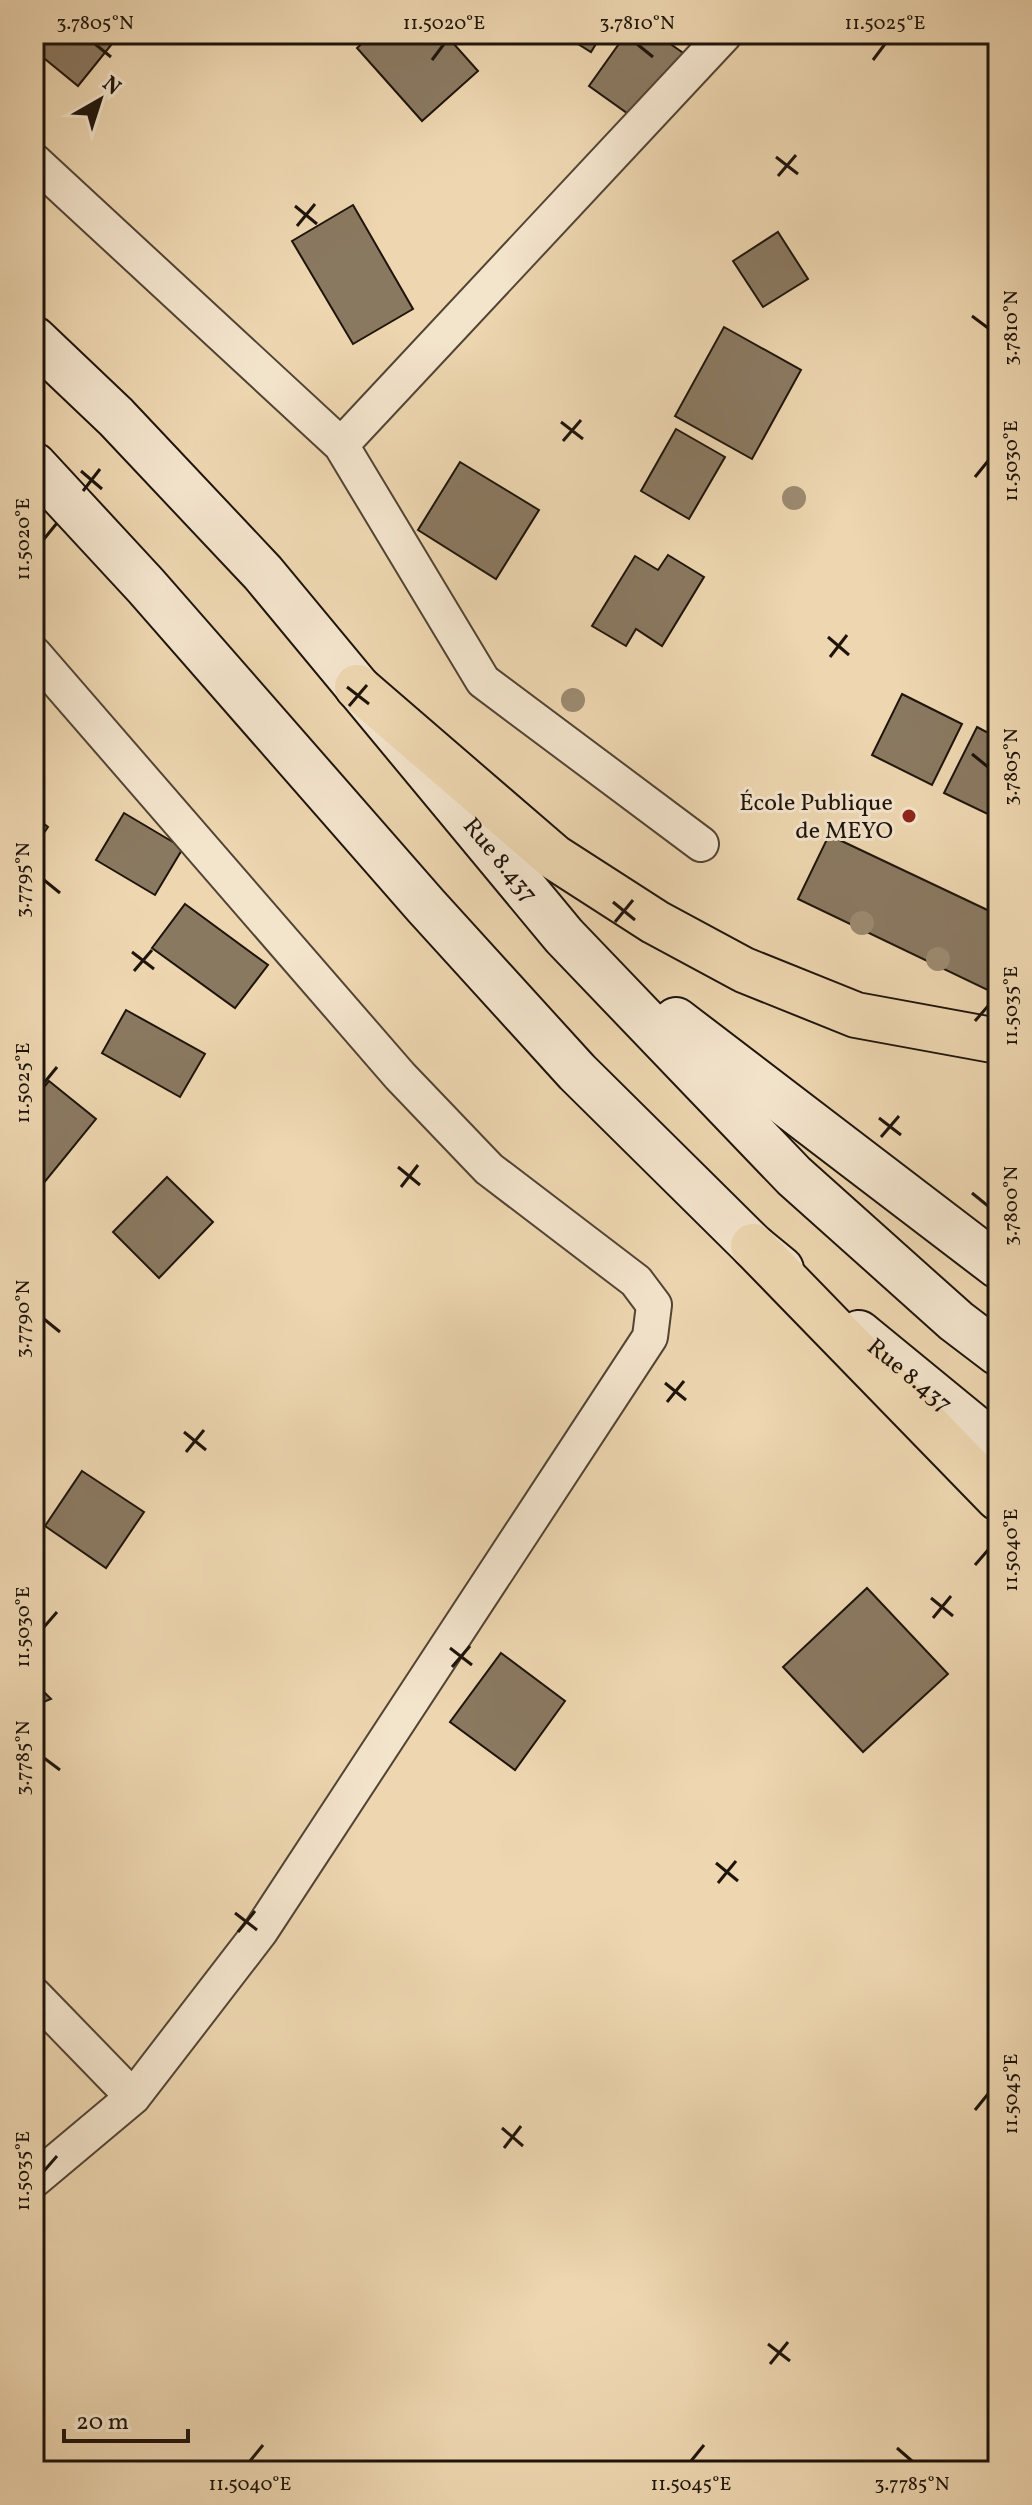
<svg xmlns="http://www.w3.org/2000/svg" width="1032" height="2505" font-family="Vollkorn,serif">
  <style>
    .building { fill: #8a7961; stroke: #1e140b; stroke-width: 2 }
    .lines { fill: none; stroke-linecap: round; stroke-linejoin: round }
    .street-casing { stroke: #524434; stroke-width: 38 }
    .secondary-casing { stroke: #1e140b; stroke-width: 48 }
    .highway-casing { stroke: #1e140b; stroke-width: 48 }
    .street { stroke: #f3e4cc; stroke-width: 34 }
    .secondary { stroke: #f3e4cc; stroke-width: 44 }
    .highway { stroke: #edd6b0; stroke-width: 44 }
    .tree { fill: #9c8a70 }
    .ticks { fill: none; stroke: #1e140b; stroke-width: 3 }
    .poi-dot { fill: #8f2418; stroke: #f3e4cc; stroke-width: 3 }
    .labels { text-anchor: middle; stroke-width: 6; stroke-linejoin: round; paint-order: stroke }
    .poi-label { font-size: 24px; fill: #1e140b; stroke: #f3e4cc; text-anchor: end }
    .street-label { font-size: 24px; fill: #1e140b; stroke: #f3e4cc }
    .neatline { fill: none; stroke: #1e140b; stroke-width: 3 }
    .ticks-label { font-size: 20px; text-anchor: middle; fill: #1e140b }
  </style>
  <rect width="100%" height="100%" fill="#edd6b0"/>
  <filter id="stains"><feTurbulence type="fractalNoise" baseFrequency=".0025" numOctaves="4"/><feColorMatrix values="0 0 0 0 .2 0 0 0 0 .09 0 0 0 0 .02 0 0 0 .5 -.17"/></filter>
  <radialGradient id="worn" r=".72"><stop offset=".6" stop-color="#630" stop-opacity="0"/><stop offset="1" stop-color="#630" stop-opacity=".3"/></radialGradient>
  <path class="building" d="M34 34H120L78 86 34 50Z
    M372 34H445L478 71 422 121 357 48Z
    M562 34H602L591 52Z
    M626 34H656L689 57 641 123 589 86Z
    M353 205 413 309 353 344 292 241Z
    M778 232 808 279 763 307 733 261Z
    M724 327 801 370 752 459 675 416Z
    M676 429 725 457 689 519 641 491Z
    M460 462 539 510 496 579 418 530Z
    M668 555 704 577 662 646 636 629 626 646 592 626 635 556 658 570Z
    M902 694 962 724 932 785 872 755Z
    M977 727 998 738V819L944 793Z
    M124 813 183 848 155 895 96 860Z
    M34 816 48 827 39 840 34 836Z
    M829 835 998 915V995L798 899Z
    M185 904 268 965 235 1008 152 948Z
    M126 1010 205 1054 180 1097 102 1053Z
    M49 1081 96 1119 34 1195V1099Z
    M167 1177 213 1222 159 1278 113 1232Z
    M82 1471 144 1512 106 1568 45 1526Z
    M867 1588 948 1674 863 1752 783 1667Z
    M501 1653 565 1701 515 1770 450 1722Z
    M34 1682 51 1699 34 1706Z"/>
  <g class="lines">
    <g class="street-casing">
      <path id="street" d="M34 161 341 445 483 681 701 844
        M341 445 725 34
        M34 654 400 1076 489 1169 636 1281 654 1305 650 1337 260 1932 133 2097 34 2180
        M34 1995 133 2097"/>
    </g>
    <g class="secondary-casing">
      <g id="secondary">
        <path id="s1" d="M34 339 116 417 263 573 564 936 794 1176 956 1321 998 1353"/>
        <path d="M34 465 146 586 426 906 577 1072 753 1246 781 1269"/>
        <path d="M676 1020 998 1266"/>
        <path id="s2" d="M859 1333 998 1447"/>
      </g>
    </g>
    <g class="highway-casing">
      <path id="highway" d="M357 687 554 857 655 922 744 970 856 1015 998 1041
        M753 1246 998 1498"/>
    </g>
    <use href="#street" class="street"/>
    <use href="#secondary" class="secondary"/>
    <use href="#highway" class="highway"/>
  </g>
  <g class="tree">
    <circle cx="794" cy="498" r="12"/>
    <circle cx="573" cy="700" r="12"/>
    <circle cx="862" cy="923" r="12"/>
    <circle cx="938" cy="959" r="12"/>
  </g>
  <path class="ticks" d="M95 44 111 57M637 44 653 57M432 60 444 44M873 60 885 44M776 157 798 174M778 176 796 155M295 206 317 224M297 226 315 204M972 316 988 328M561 422 583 439M563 441 581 420M81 471 102 489M975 477 988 461M83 491 100 469M44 539 57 523M828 637 849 655M830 657 847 635M347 687 369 704M349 706 367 685M972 754 988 767M44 880 60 893M613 902 635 920M615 922 633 900M132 952 154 969M134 971 152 950M975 1021 988 1006M44 1083 57 1067M879 1118 901 1135M881 1137 899 1116M398 1167 420 1185M401 1187 418 1165M972 1193 988 1206M44 1319 60 1332M665 1383 686 1400M667 1402 684 1381M184 1432 206 1450M186 1452 204 1430M975 1565 988 1550M931 1598 953 1616M933 1618 951 1596M44 1627 57 1612M450 1648 472 1665M452 1667 470 1646M44 1758 60 1770M716 1863 738 1881M718 1883 736 1861M235 1913 257 1930M238 1932 255 1911M975 2110 988 2094M502 2128 523 2146M504 2148 521 2126M44 2171 57 2156M768 2344 790 2361M770 2364 788 2342M897 2448 912 2461M250 2461 263 2445M691 2461 704 2445"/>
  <circle class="poi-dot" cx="909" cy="816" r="8"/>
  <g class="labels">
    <g class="poi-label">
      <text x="893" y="810">École Publique<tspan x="893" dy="28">de MEYO</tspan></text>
    </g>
    <g class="street-label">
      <text dy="8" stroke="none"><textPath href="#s1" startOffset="700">Rue 8.437</textPath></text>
      <text dy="8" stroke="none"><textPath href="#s2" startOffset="66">Rue 8.437</textPath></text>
    </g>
  </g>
  <rect width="1032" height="2505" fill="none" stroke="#edd6b0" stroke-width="88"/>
  <g transform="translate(100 100) rotate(39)" stroke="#f3e4cc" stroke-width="6" paint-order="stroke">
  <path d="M0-6L14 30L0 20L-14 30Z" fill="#1e140b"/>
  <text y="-12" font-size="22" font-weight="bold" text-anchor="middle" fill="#1e140b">N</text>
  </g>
  <path d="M64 2429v12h124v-12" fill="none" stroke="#1e140b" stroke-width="4"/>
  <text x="76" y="2429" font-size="24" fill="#1e140b" stroke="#f3e4cc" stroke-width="6" paint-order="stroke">20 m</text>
  <rect x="44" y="44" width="944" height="2417" class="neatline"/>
  <g class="ticks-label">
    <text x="95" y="29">3.7805°N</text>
    <text x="444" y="29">11.5020°E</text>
    <text x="637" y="29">3.7810°N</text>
    <text x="885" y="29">11.5025°E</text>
    <text transform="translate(1010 328) rotate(-90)" y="7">3.7810°N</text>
    <text transform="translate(1010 461) rotate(-90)" y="7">11.5030°E</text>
    <text transform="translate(22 539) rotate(-90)" y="7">11.5020°E</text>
    <text transform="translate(1010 767) rotate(-90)" y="7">3.7805°N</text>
    <text transform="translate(22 880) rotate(-90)" y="7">3.7795°N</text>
    <text transform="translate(1010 1006) rotate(-90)" y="7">11.5035°E</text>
    <text transform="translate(22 1083) rotate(-90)" y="7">11.5025°E</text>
    <text transform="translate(1010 1206) rotate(-90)" y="7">3.7800°N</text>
    <text transform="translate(22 1319) rotate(-90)" y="7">3.7790°N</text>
    <text transform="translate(1010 1550) rotate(-90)" y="7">11.5040°E</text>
    <text transform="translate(22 1627) rotate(-90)" y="7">11.5030°E</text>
    <text transform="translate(22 1758) rotate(-90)" y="7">3.7785°N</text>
    <text transform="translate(1010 2094) rotate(-90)" y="7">11.5045°E</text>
    <text transform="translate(22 2171) rotate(-90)" y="7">11.5035°E</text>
    <text x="250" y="2490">11.5040°E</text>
    <text x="691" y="2490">11.5045°E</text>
    <text x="912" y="2490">3.7785°N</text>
  </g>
  <rect width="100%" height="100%" filter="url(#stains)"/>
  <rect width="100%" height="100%" fill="url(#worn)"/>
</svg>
